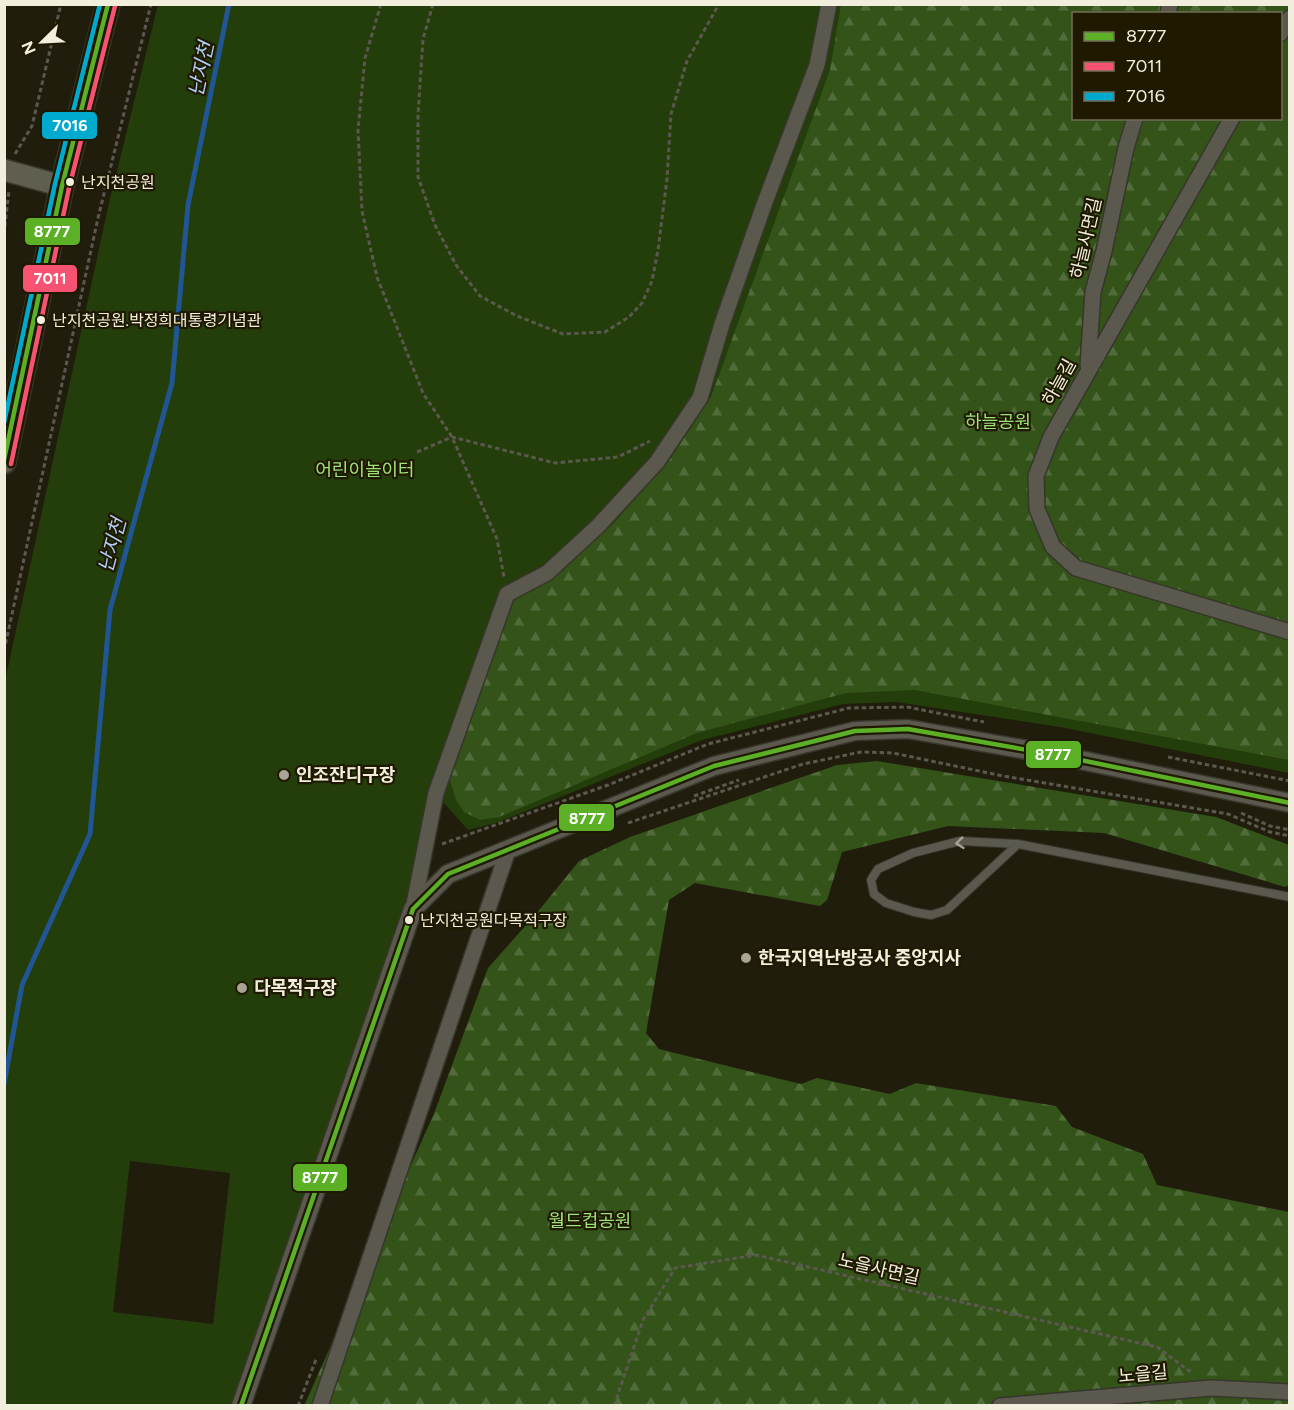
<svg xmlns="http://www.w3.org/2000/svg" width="1294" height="1410" font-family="Figtree,'Noto Sans KR',sans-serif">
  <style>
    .green { fill: #233e0a; fill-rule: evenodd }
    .forest { fill: url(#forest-firs); fill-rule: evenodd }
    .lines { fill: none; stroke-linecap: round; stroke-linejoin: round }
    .stream { stroke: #215594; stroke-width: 5 }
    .service-casing { stroke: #37362b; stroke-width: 10 }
    .minor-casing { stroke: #37362b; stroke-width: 18 }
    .tertiary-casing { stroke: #37362b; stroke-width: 21 }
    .secondary-casing { stroke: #37362b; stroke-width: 24 }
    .primary-casing { stroke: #37362b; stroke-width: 26 }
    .path { stroke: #5b584e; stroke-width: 3; stroke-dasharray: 4.5 3; stroke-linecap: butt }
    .service { stroke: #5b584d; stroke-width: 8 }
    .minor { stroke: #5b584d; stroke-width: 15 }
    .tertiary { stroke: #5b584d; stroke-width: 18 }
    .secondary { stroke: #605e4e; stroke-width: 21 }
    .primary { stroke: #5a5847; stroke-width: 22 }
    .bus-1-casing { stroke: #1f1900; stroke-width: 9 }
    .bus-2-casing { stroke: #1f1900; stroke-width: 9 }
    .bus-3-casing { stroke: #1f1900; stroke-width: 9 }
    .bus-1 { stroke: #5bb025; stroke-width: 4.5 }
    .bus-2 { stroke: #f65372; stroke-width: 4.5 }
    .bus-3 { stroke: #00a9ce; stroke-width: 4.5 }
    .oneway { stroke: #a6a395 }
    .bus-dot { fill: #f1eedd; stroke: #1f1900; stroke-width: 2 }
    .poi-dot { fill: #a8a594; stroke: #1f1900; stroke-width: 2 }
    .labels { text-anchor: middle; stroke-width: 4.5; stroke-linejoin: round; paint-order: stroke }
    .bus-label { font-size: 16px; fill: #f1eedd; stroke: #1f1900; text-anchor: start }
    .street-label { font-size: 18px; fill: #f1eedd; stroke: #1f1900 }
    .park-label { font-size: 18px; fill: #9ee274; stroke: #1f1900 }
    .poi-label { font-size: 18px; font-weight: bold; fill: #f1eedd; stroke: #1f1900; text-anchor: start }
    .water-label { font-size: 20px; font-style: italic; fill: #b0cef5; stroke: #1f1900 }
    .line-badge { stroke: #1f1900; stroke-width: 2 }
    .badge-label { font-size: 16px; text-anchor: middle; font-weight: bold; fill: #fff }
  </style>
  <defs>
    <pattern id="forest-firs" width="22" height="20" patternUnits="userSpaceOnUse" patternTransform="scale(1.5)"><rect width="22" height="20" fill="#335319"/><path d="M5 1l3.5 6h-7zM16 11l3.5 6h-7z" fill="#516c3a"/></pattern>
  </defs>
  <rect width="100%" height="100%" fill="#201d0d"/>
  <path class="green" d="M158 5H1289V773L1060 727 896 702 843 704 702 740 496 823 468 830 436 794 413 909 241 1405 5 1406V681L109 203ZM1074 14H1280V118H1074ZM130 1161 230 1173 213 1324 113 1312Z"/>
  <path class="forest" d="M841 5H1289V760L915 690 846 693 697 733 499 817 480 820 464 812 456 800 450 780 453 757 511 600 548 577 612 525 671 458 711 397 830 70ZM1074 14H1280V118H1074Z
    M877 761 1216 817 1289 845V885L1285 887 1104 833 948 826 842 852 827 900 820 906 695 883 669 900 646 1033 659 1049 801 1084 817 1078 890 1094 916 1083 1056 1106 1072 1127 1143 1154 1157 1185 1289 1212V1405L304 1406 435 1111 488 968 536 914 579 861 630 837 837 765Z"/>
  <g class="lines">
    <path class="stream" d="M4 1084 22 985 90 834 110 610 172 383 188 205 229 4"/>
    <g class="service-casing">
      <path id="service" d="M1018 844 947 910 931 915 914 912 886 903 874 894 871 880 878 869 913 853 960 841 1018 844 1290 897"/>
    </g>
    <g class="minor-casing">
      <path id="minor" d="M1168 14 1170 4
        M1280 34 1290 18
        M1232 118 1051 437 1036 476 1037 509 1053 547 1076 568 1290 632
        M1088 365 1093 292 1104 251 1126 148 1135 118
        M413 909 436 793 507 594 547 573 598 526 657 462 700 398 722 324 765 202 817 65 829 4
        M320 1406 508 850
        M1000 1406 1211 1388 1290 1392"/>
    </g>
    <g class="tertiary-casing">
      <path id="tertiary" d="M241 1406 413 909 448 874 714 766 855 731 908 729 1056 755 1290 803"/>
    </g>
    <g class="secondary-casing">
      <path id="secondary" d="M4 170 62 186"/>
    </g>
    <g class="primary-casing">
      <path id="primary" d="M4 462 62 186 108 4"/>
    </g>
    <path class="path" d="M381 4 365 58 358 130 362 211 377 277 423 393 452 437 497 539 504 577
      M433 4 423 39 418 115V177L435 225 456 265 480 296 517 316 563 334 605 332 629 317 642 303 652 281 658 250 667 179 671 114 687 61 719 4
      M15 154 32 126 61 4
      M4 234 9 190
      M417 452 452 437 555 463 618 457 650 441
      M4 651 98 218 151 4
      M1168 757 1290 781
      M694 796 739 780
      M1241 813 1270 826 1290 830
      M628 823 803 764 861 752 893 753 1003 776 1228 814 1270 832 1290 836
      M442 844 608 785 708 744 849 708 907 707 984 722
      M298 1406 317 1357
      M614 1406 643 1320 675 1268 756 1255 1157 1347 1192 1373"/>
    <use href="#service" class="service"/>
    <use href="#minor" class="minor"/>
    <use href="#tertiary" class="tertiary"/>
    <use href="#secondary" class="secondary"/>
    <use href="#primary" class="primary"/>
    <g class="bus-1-casing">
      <path id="bus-1" d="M4 460 62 186 108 4
        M241 1406 413 909 448 874 714 766 855 731 908 729 1056 755 1290 803"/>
    </g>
    <g class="bus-2-casing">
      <path id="bus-2" d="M11 464 69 188 115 6"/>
    </g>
    <g class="bus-3-casing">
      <path id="bus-3" d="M4 423 55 184 100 4"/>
    </g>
    <use href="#bus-1" class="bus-1"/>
    <use href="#bus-2" class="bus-2"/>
    <use href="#bus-3" class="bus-3"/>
  </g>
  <defs><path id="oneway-chevron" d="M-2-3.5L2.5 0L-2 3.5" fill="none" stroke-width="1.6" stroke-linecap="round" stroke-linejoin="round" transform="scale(1.5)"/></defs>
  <use class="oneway" href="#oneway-chevron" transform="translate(960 843) rotate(174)"/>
  <g class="bus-dot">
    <circle cx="70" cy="182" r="5"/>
    <circle cx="41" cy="320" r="5"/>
    <circle cx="409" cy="920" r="5"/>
  </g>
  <g class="poi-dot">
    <circle cx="284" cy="775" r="6"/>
    <circle cx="746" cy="958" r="6"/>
    <circle cx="242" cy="988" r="6"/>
  </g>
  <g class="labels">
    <g class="bus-label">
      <text x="81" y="188">난지천공원</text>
      <text x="52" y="326">난지천공원.박정희대통령기념관</text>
      <text x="420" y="926">난지천공원다목적구장</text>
    </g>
    <g class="street-label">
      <text transform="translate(1086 238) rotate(-77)" y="6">하늘사면길</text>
      <text transform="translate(1059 382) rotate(-61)" y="6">하늘길</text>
      <text transform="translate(879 1269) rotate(13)" y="6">노을사면길</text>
      <text transform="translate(1143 1374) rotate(-5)" y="6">노을길</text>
    </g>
    <g class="park-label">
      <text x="998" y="428">하늘공원</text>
      <text x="365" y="476">어린이놀이터</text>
      <text x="590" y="1227">월드컵공원</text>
    </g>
    <g class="poi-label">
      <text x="296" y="781">인조잔디구장</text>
      <text x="758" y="964">한국지역난방공사 중앙지사</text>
      <text x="254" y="994">다목적구장</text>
    </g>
    <g class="water-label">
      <text transform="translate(201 69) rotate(-78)" y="7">난지천</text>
      <text transform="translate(112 545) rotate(-75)" y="7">난지천</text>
    </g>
  </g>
  <g class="line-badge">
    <rect x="41" y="111" width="57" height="29" rx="6" fill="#00a9ce"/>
    <rect x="24" y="217" width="57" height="29" rx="6" fill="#5bb025"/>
    <rect x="22" y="264" width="56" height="29" rx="6" fill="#f65372"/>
    <rect x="1025" y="740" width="57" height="29" rx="6" fill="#5bb025"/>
    <rect x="558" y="803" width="57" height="29" rx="6" fill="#5bb025"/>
    <rect x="292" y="1163" width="56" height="29" rx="6" fill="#5bb025"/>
  </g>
  <g class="badge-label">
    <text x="70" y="131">7016</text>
    <text x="52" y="237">8777</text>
    <text x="50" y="284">7011</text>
    <text x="1053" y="760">8777</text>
    <text x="587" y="824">8777</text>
    <text x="320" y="1183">8777</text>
  </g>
  <rect width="1294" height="1410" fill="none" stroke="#f1eedd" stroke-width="12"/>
  <rect x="1072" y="12" width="210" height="108" fill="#1f1900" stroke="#736e58" stroke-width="1.5"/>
  <rect x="1084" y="32" width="30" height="9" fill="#5bb025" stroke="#736e58" stroke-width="1.5"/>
  <text x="1126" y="42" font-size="18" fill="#f1eedd">8777</text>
  <rect x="1084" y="62" width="30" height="9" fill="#f65372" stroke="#736e58" stroke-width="1.5"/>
  <text x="1126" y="72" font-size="18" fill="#f1eedd">7011</text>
  <rect x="1084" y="92" width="30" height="9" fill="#00a9ce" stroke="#736e58" stroke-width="1.5"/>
  <text x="1126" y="102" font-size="18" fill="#f1eedd">7016</text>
  <g transform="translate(42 42) rotate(246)" stroke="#1f1900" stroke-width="4.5" paint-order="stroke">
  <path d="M0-4.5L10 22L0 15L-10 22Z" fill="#f1eedd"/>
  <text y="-9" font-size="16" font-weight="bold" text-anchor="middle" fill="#f1eedd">N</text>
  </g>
</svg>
